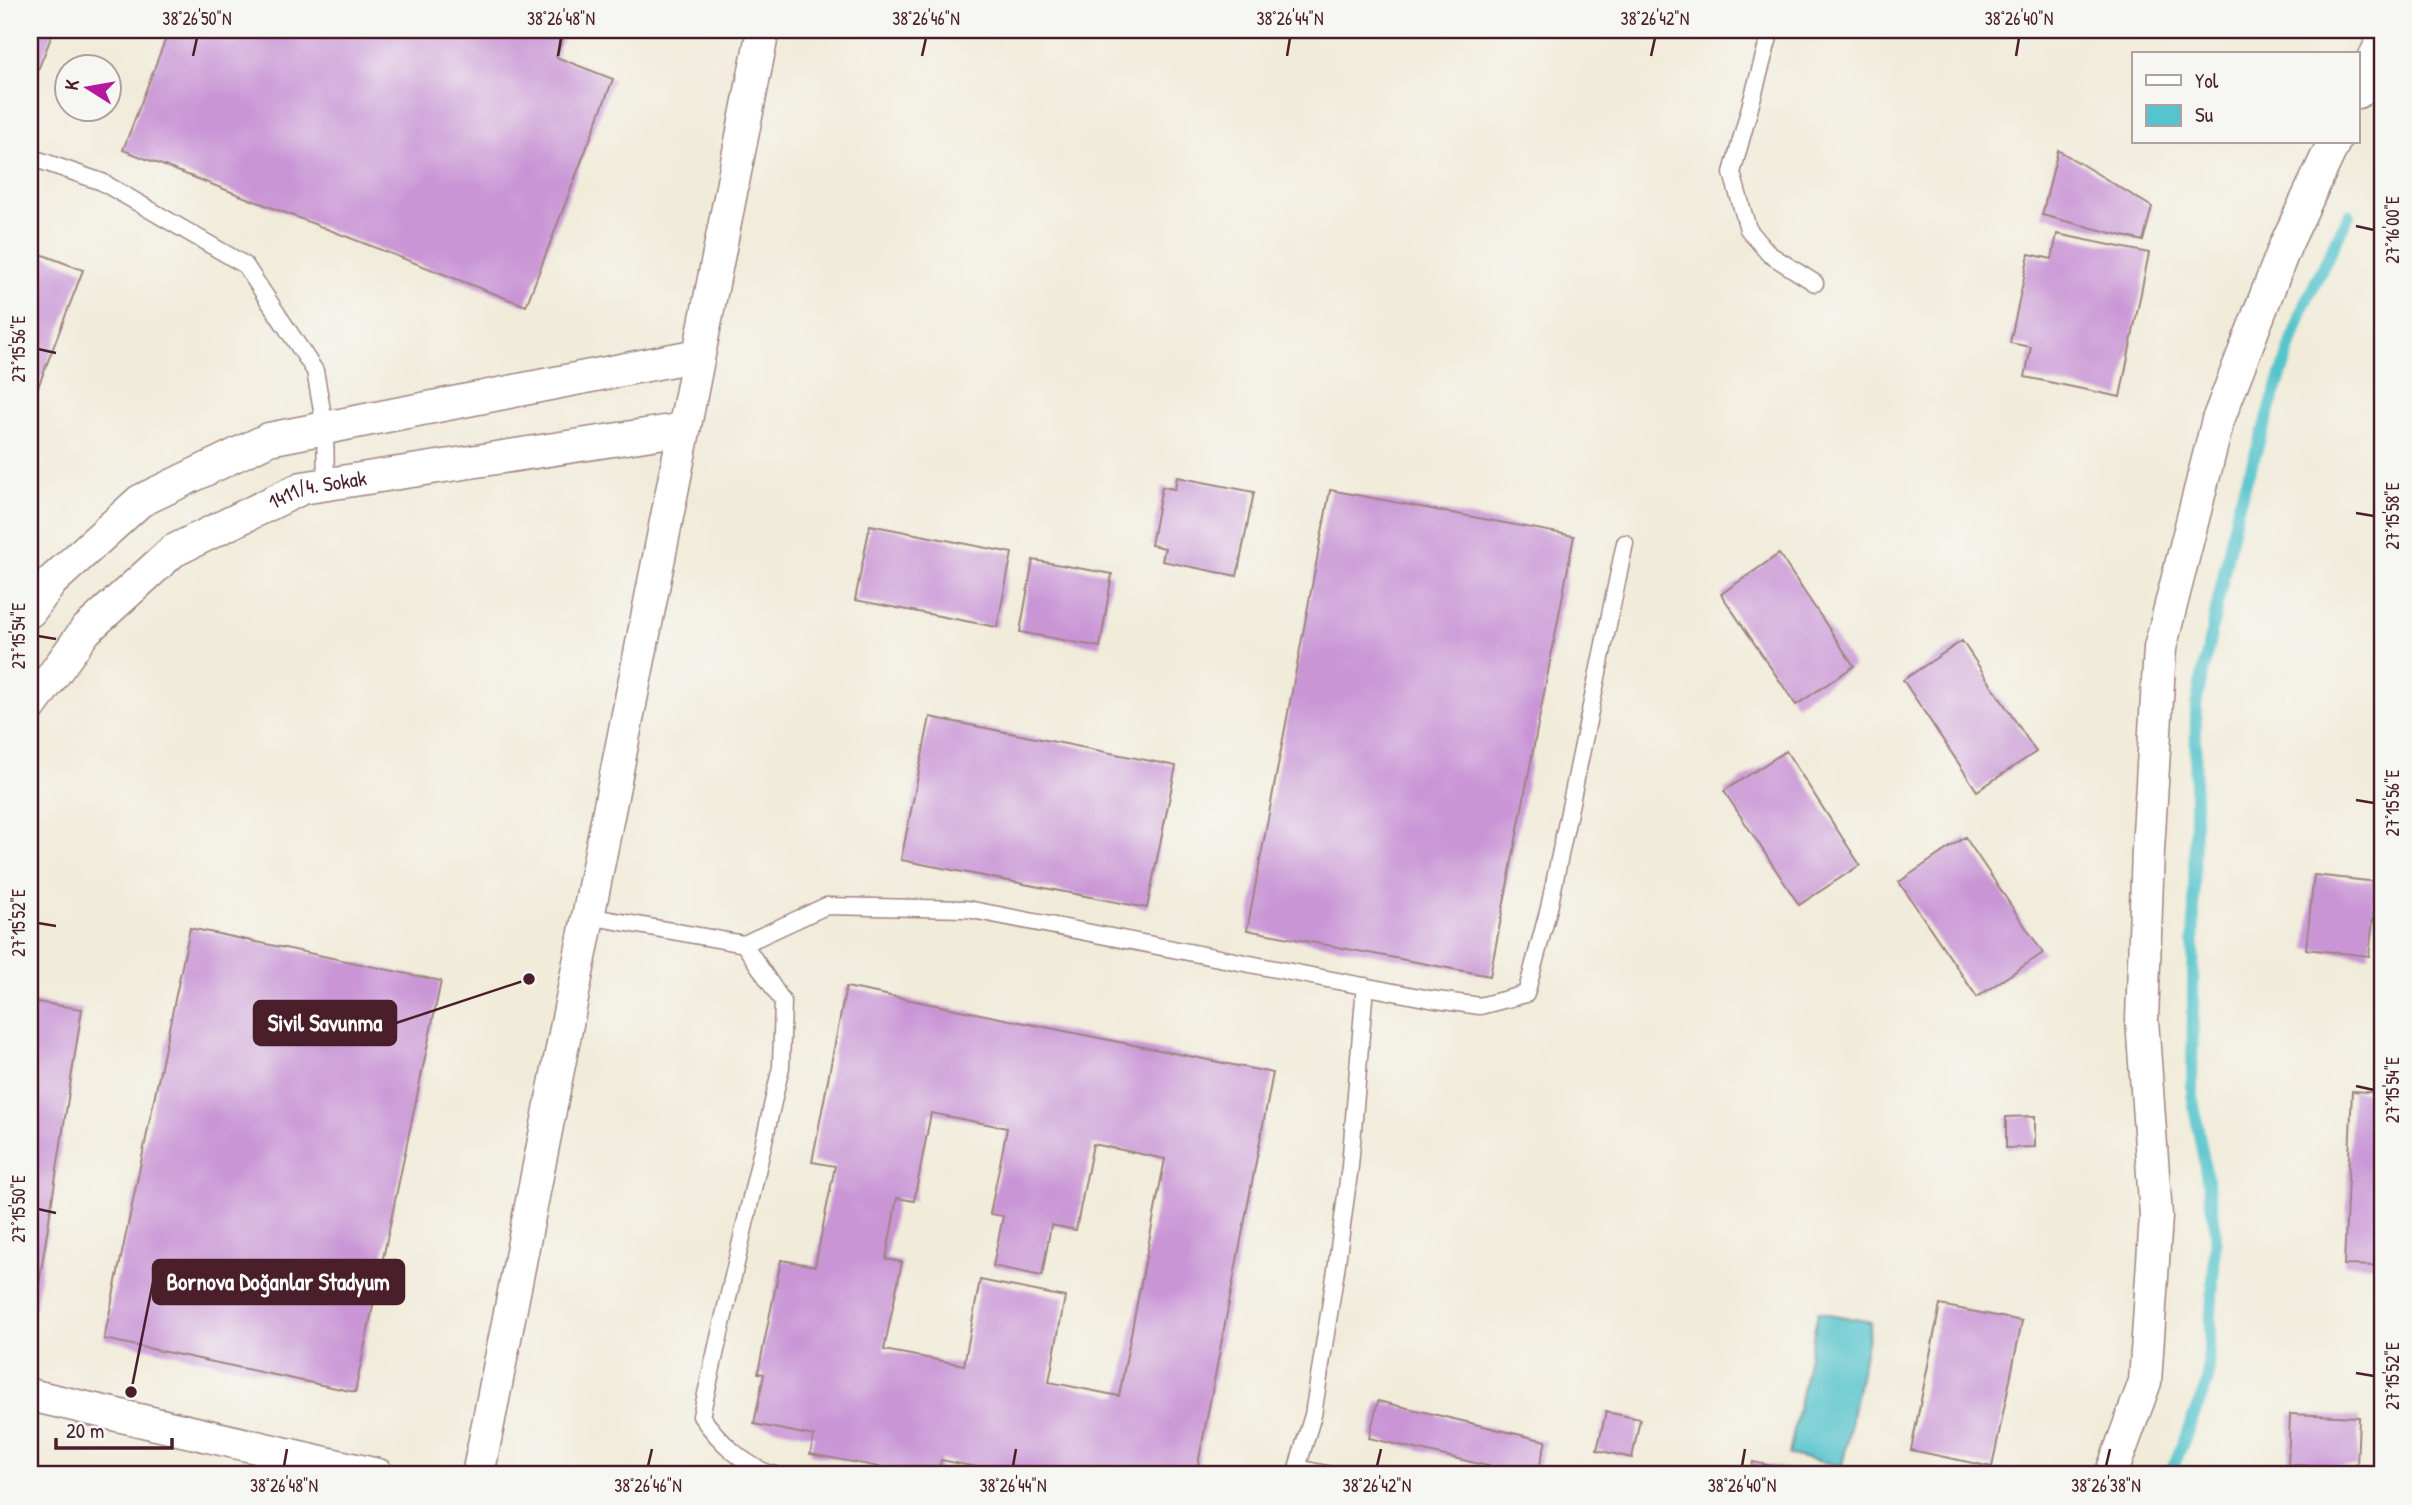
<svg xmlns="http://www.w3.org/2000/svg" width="2412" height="1505" font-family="'Patrick Hand',sans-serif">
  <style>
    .water { fill: #56c4cc; stroke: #50727c; stroke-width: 2 }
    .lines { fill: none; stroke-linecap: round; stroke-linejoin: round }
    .stream { stroke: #56c4cc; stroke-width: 12 }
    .building { fill: #c995d5; fill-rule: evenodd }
    .lane-casing { stroke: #9e8582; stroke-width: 19 }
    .street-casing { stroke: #9e8582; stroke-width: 35 }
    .lane { stroke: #fff; stroke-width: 16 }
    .street { stroke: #fff; stroke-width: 32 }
    .ticks { fill: none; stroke: #4a1f2b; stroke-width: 2.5 }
    .labels { text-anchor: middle; stroke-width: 7; stroke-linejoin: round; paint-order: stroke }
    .street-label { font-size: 21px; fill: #4a1f2b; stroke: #f6f6f2 }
    .leader { fill: none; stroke: #4a1f2b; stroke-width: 2.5 }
    .callout-dot { fill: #4a1f2b; stroke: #f6f6f2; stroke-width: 2.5 }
    .callout { fill: #4a1f2b; stroke: #4a1f2b; stroke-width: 2.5 }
    .callout-label { font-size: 23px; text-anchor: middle; font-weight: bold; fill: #fff }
    .neatline { fill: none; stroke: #4a1f2b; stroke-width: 2.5 }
    .ticks-label { font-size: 18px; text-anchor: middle; fill: #4a1f2b }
  </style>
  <rect width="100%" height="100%" fill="#f6f6f2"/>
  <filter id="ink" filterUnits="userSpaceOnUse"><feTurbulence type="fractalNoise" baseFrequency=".0143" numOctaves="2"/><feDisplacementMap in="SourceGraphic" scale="14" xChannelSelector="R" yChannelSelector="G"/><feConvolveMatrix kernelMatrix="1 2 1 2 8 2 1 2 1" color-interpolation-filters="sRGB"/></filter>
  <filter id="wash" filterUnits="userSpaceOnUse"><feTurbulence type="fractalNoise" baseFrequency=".00686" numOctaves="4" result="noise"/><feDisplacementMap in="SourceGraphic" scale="28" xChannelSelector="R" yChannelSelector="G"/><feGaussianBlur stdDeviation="1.57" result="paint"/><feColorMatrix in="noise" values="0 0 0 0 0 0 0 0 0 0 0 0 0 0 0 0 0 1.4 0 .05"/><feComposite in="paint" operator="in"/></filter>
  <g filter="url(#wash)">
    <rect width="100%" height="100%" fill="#f1ebd9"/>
    <path class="water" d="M1818 1312 1871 1322 1842 1466 1789 1455Z"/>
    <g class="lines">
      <path class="stream" d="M2170 1475 2207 1383 2216 1231 2192 1094 2196 705 2238 507 2304 305 2349 215"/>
    </g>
    <g id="blocks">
      <path class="building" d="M30 30H54L30 90Z
        M169 30H566L556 57 613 79 526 306 123 150Z
        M2058 150 2152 207 2143 241 2042 215Z
        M2057 234 2149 253 2120 397 2025 377 2031 347 2010 343 2029 254 2052 259Z
        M30 250 83 270 30 408Z
        M1177 477 1254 492 1237 576 1162 561 1165 548 1151 545 1162 487 1175 489Z
        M1330 490 1574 536 1490 976 1247 930Z
        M870 525 1012 553 997 627 855 600Z
        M1779 554 1854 666 1796 705 1721 594Z
        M1033 560 1112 574 1100 647 1020 632Z
        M1962 641 2036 752 1977 791 1903 680Z
        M930 717 1176 766 1147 908 901 860Z
        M1786 751 1860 865 1799 905 1724 791Z
        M1965 837 2043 953 1977 997 1899 882Z
        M2314 875 2377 882 2369 956 2306 949Z
        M190 928 441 981 355 1392 104 1339Z
        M846 987 1273 1073 1196 1475H1017L941 1460 938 1475H922L810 1454 814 1436 754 1424 764 1374 758 1373 781 1260 815 1266 835 1166 812 1162ZM931 1113 1007 1128 990 1214 1003 1216 993 1266 1042 1276 1051 1225 1076 1230 1093 1144 1165 1159 1119 1396 1049 1382 1065 1297 980 1280 964 1365 884 1350 902 1262 886 1259 897 1198 914 1201Z
        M30 1001 82 1009 35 1310 30 1309Z
        M2352 1091 2382 1093V1266L2344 1265Z
        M2035 1116V1147L2006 1148V1117Z
        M1940 1305 2022 1321 1992 1467 1911 1450Z
        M1378 1401 1546 1441 1537 1475H1526L1369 1438Z
        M1606 1412 1640 1419 1632 1458 1597 1450Z
        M2290 1414 2359 1417 2357 1467 2288 1465Z
        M1753 1462 1809 1474V1475H1750Z"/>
    </g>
  </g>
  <g filter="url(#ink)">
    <use href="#blocks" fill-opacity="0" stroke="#9e8582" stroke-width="2"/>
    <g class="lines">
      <g class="lane-casing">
        <path id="lane" d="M1771 30 1732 173 1748 229 1769 254 1815 283
          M30 157 102 182 245 265 315 371 325 427 326 484
          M588 916 744 944 826 906 967 909 1430 999 1480 1006 1526 994 1549 908 1625 543
          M744 944 783 1002 781 1067 701 1416C718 1440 746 1468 775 1475
          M1297 1468 1331 1475
          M1295 1475 1313 1415 1336 1270 1350 1166 1365 986"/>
      </g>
      <g class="street-casing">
        <g id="street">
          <path d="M2358 92 2382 42"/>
          <path d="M30 611 52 581 140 501 269 439 698 355"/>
          <path id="s1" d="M30 707 85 631 173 551 302 488 684 429"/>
          <path d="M30 1395 378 1475"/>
          <path d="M478 1475 763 30"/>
          <path d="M2111 1475 2145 1382 2156 1216 2142 1020 2148 850 2160 648 2218 420 2286 244 2334 142"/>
        </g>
      </g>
      <use href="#lane" class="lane"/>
      <use href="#street" class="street"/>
    </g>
  </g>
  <path class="ticks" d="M193 56 197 38M558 56 561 38M922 56 926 38M1287 56 1290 38M1651 56 1655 38M2016 56 2019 38M2356 226 2374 230M38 349 56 353M2356 513 2374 516M38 636 56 639M2356 800 2374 803M38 923 56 926M2356 1086 2374 1090M38 1209 56 1213M2356 1373 2374 1376M284 1466 287 1449M648 1466 652 1449M1013 1466 1016 1449M1377 1466 1381 1449M1742 1466 1745 1449M2106 1466 2110 1449"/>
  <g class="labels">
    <g class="street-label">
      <text dy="7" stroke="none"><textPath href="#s1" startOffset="371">1411/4. Sokak</textPath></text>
    </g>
  </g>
  <path class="leader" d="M529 979L396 1023M131 1392L153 1282"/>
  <g class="callout-dot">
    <circle cx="529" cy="979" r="7"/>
    <circle cx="131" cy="1392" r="7"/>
  </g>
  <g class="callout">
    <rect x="254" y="1001" width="142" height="44" rx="7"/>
    <rect x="153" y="1260" width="251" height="44" rx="7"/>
  </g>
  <g class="callout-label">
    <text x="325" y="1031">Sivil Savunma</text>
    <text x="278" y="1290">Bornova Doğanlar Stadyum</text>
  </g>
  <rect width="2412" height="1505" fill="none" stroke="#f6f6f2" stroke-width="77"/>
  <rect x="2132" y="52" width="228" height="91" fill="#f6f6f2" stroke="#b1a0a2" stroke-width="2"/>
  <rect x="2146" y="75" width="35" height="10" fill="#ffffff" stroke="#b1a0a2" stroke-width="2"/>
  <text x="2195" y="88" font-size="21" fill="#4a1f2b">Yol</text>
  <rect x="2146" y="105" width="35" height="21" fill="#56c4cc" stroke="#b1a0a2" stroke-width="2"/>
  <text x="2195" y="122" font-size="21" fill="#4a1f2b">Su</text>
  <g transform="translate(88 88) rotate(281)"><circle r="33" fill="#f6f6f2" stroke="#b1a0a2" stroke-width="2"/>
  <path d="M0-5L12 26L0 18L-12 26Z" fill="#b5179e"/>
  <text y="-10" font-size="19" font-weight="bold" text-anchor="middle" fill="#4a1f2b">K</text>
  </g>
  <path d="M56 1438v10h116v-10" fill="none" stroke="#4a1f2b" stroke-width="3.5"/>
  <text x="66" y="1438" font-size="21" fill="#4a1f2b" stroke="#f6f6f2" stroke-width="5" paint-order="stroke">20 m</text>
  <rect x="38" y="38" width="2336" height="1428" class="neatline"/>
  <g class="ticks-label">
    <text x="197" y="25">38°26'50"N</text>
    <text x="561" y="25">38°26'48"N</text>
    <text x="926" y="25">38°26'46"N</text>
    <text x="1290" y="25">38°26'44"N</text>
    <text x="1655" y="25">38°26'42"N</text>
    <text x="2019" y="25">38°26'40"N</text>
    <text transform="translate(2393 230) rotate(-90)" y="6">27°16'00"E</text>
    <text transform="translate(19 349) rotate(-90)" y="6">27°15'56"E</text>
    <text transform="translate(2393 516) rotate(-90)" y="6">27°15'58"E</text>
    <text transform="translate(19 636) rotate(-90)" y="6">27°15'54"E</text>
    <text transform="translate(2393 803) rotate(-90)" y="6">27°15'56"E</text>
    <text transform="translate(19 923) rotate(-90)" y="6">27°15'52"E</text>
    <text transform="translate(2393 1090) rotate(-90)" y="6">27°15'54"E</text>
    <text transform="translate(19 1209) rotate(-90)" y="6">27°15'50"E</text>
    <text transform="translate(2393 1376) rotate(-90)" y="6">27°15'52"E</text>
    <text x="284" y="1492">38°26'48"N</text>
    <text x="648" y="1492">38°26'46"N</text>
    <text x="1013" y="1492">38°26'44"N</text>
    <text x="1377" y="1492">38°26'42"N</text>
    <text x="1742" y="1492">38°26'40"N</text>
    <text x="2106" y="1492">38°26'38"N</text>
  </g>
</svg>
